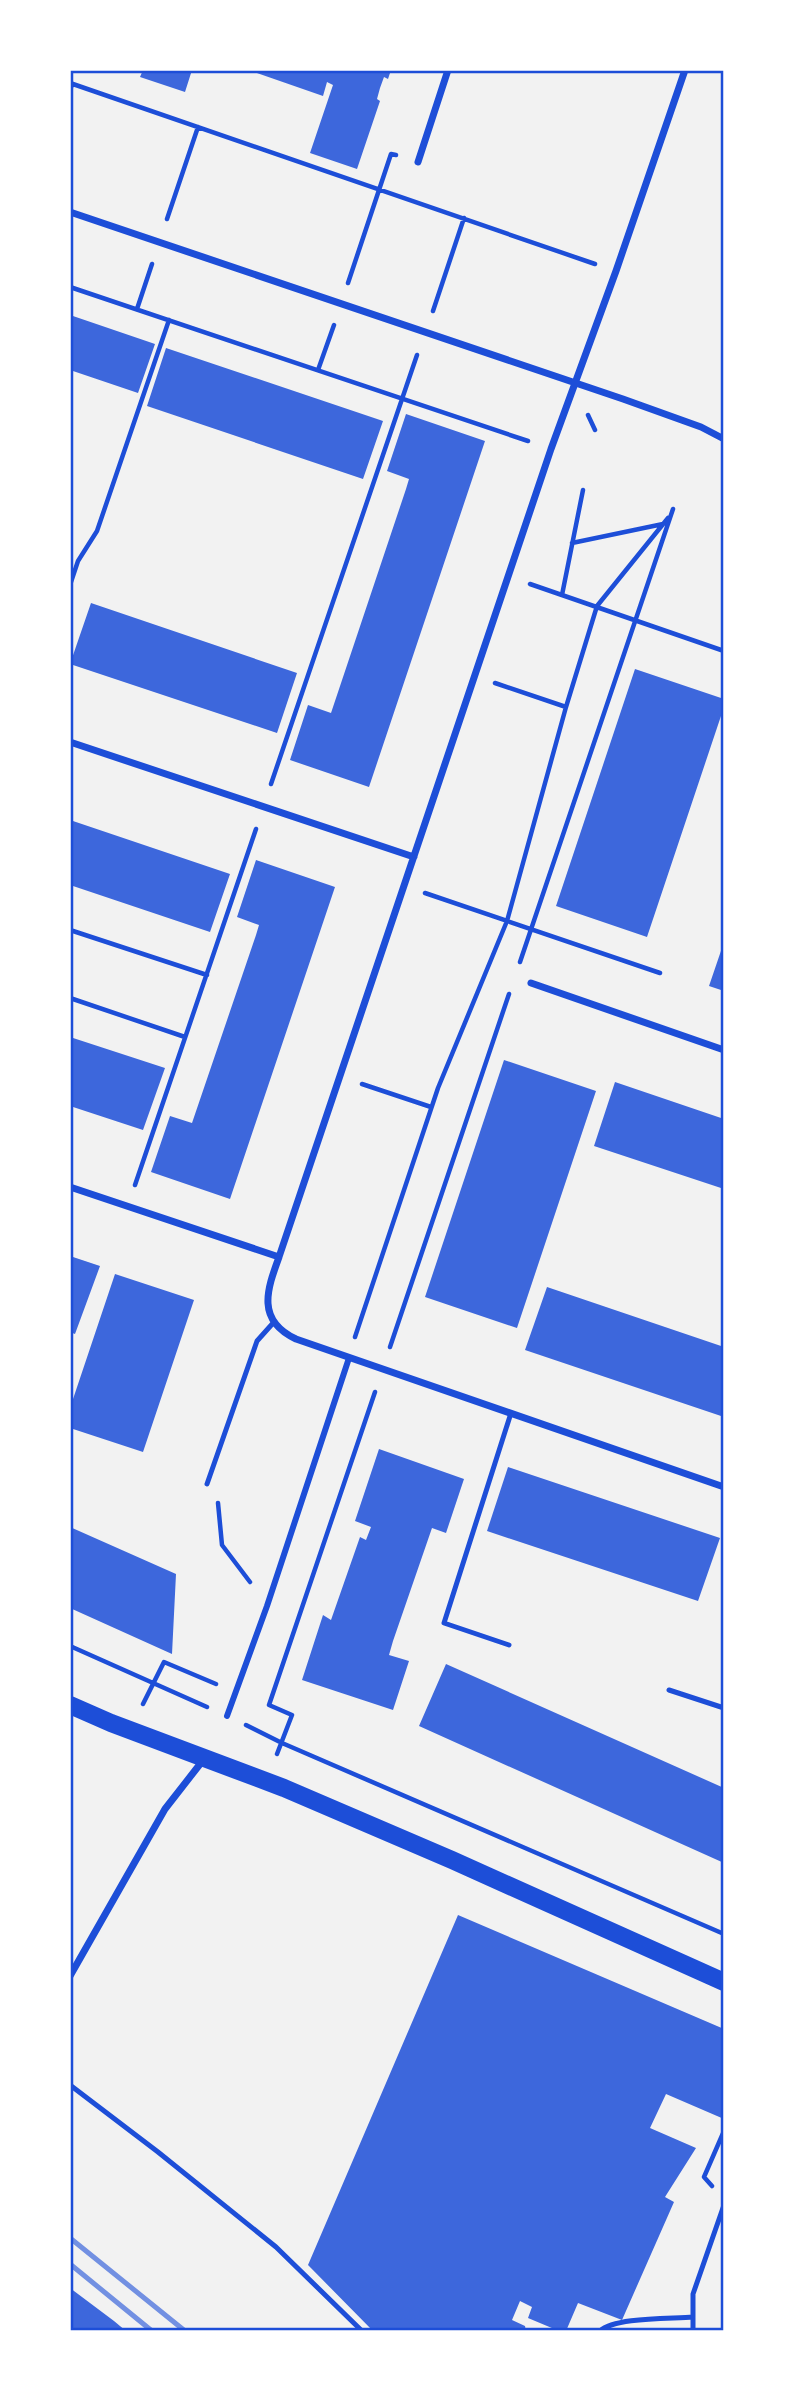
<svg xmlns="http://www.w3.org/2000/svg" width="794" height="2401" font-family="'Open Sans',sans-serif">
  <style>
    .building { fill: #3d67dc }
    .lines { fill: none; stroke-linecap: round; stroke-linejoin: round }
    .path { stroke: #1d4ed8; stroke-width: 4.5 }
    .service { stroke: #1d4ed8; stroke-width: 5 }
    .pedestrian { stroke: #1d4ed8; stroke-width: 6 }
    .minor { stroke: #1d4ed8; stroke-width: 7 }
    .primary { stroke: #1d4ed8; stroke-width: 18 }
    .rail { stroke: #7290e2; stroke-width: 5 }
    .neatline { fill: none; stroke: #1d4ed8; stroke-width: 2.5 }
  </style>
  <rect width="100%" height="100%" fill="#f2f2f2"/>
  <path class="building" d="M143 70H192L185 92 140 77Z
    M248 70H391L388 79 384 77 380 88 377 99 380 101 357 169 310 153 333 85 327 82 323 96Z
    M70 315 155 344 138 393 70 370Z
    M166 348 383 421 363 479 147 406Z
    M406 414 485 441 369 787 290 760 308 705 331 713 406 489 409 479 387 471Z
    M91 603 297 673 277 733 70 664Z
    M635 669 724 699V707L647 937 556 906Z
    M70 820 230 874 210 932 70 885Z
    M256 860 335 887 230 1199 151 1172 170 1116 192 1123 256 935 259 925 237 917Z
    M724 942V991L709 986Z
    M70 1037 165 1068 143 1130 70 1106Z
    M504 1060 596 1091 517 1328 425 1297Z
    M615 1082 724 1119V1189L594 1146Z
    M70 1256 100 1266 75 1334 70 1332Z
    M115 1274 194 1300 143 1452 70 1428V1408Z
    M547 1287 724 1347V1417L525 1350Z
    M379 1449 464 1479 446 1533 432 1528 393 1641 389 1655 409 1661 393 1710 302 1680 323 1615 331 1620 360 1537 366 1540 371 1527 355 1521Z
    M508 1467 720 1538 698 1601 487 1531Z
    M70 1527 176 1574 172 1654 70 1608Z
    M446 1664 724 1788V1863L419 1726Z
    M458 1915 724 2029V2119L666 2094 650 2128 696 2148 665 2197 674 2202 622 2320 578 2303 566 2331H559L528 2318 532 2307 520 2301 512 2320 525 2326 526 2331H373L308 2265Z
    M70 2288 114 2321 126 2331H70Z"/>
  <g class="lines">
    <path class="path" d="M70 83 595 264
      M70 91 72 84
      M167 219 198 127
      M348 283 391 154 396 155
      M70 287 528 441
      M137 309 152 264
      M433 311 464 218
      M318 370 334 325
      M588 415 595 430
      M572 543 663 524
      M530 584 724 651
      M70 585 78 561 97 531 169 320
      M562 595 583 490
      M495 683 566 707
      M271 784 417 355
      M425 893 660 973
      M70 930 207 975
      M520 962 673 509
      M70 998 185 1037
      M362 1084 431 1107
      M135 1185 256 829
      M355 1337 438 1088 507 921 566 707 597 606 668 518
      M390 1347 509 994
      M218 1503 222 1545 250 1582
      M70 1646 207 1707
      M143 1704 164 1662 216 1684
      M246 1725 282 1743 724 1934
      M277 1754 292 1715 269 1705 375 1392
      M712 2186 704 2177 724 2131"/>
    <path class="service" d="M207 1484 257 1341 274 1322
      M509 1645 444 1623 511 1413
      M669 1690 724 1708
      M70 2085 158 2152 276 2247 362 2331
      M600 2331C615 2317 671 2319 693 2317
      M693 2331V2294L724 2205"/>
    <path class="pedestrian" d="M227 1716 267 1606 349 1358"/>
    <path class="minor" d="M685 70 616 271 551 449 279 1257C267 1290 256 1320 296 1339L724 1487
      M418 162 448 70
      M70 212 623 399 701 427 724 439
      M70 742 414 857
      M531 983 724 1050
      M70 1187 279 1257
      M70 1976 165 1809 204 1759"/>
    <path class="primary" d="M70 1705 111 1723 284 1788 452 1860 724 1982"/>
    <path class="rail" d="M70 2238 185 2331
      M70 2264 152 2331"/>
  </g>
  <rect width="794" height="2401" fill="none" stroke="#ffffff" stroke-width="144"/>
  <rect x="72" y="72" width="650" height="2257" class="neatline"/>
</svg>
